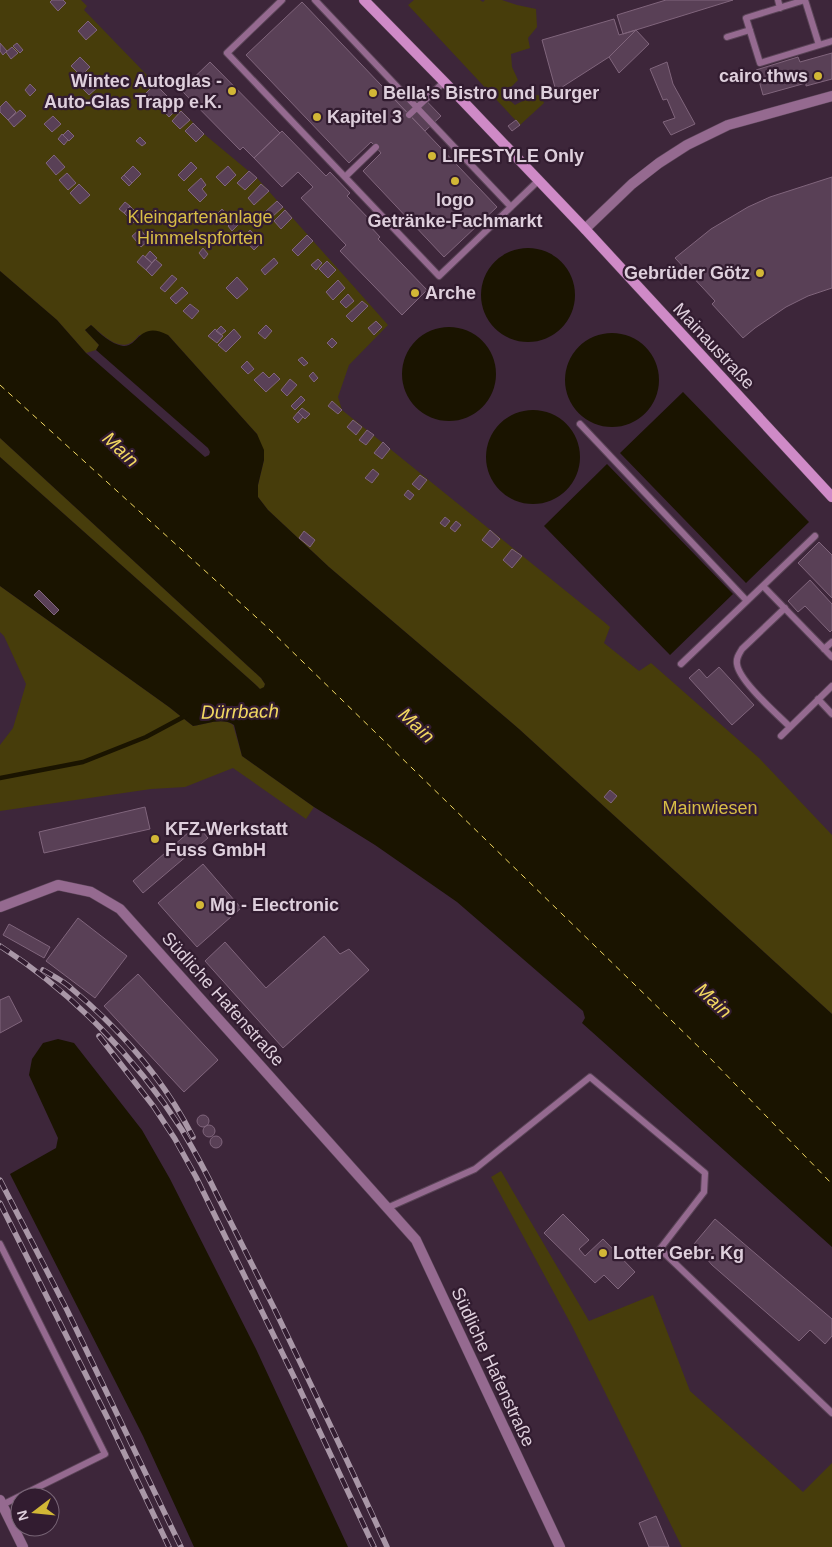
<svg xmlns="http://www.w3.org/2000/svg" width="832" height="1547" font-family="Arial,sans-serif">
  <style>
    .green { fill: #473d0b }
    .water { fill: #1a1400 }
    .lines { fill: none; stroke-linecap: round; stroke-linejoin: round }
    .stream { stroke: #1a1400; stroke-width: 4.5 }
    .ferry { stroke: #f2d861; stroke-width: 1; stroke-dasharray: 6 5; stroke-linecap: butt }
    .building { fill: #594056; stroke: #80657c }
    .service-casing { stroke: #5a4457; stroke-width: 8 }
    .minor-casing { stroke: #5a4457; stroke-width: 11 }
    .tertiary-casing { stroke: #5a4457; stroke-width: 11 }
    .secondary-casing { stroke: #5a4457; stroke-width: 11 }
    .service { stroke: #956a90; stroke-width: 6 }
    .minor { stroke: #956a90; stroke-width: 10 }
    .tertiary { stroke: #956a90; stroke-width: 10 }
    .secondary { stroke: #cf8ac7; stroke-width: 10 }
    .rail-casing { stroke: #a997a7; stroke-width: 5.5 }
    .rail { stroke: #321c30; stroke-width: 4; stroke-dasharray: 11; stroke-linecap: butt }
    .poi-dot { fill: #d2b736; stroke: #321c30; stroke-width: 2 }
    .labels { text-anchor: middle; stroke-width: 4.5; stroke-linejoin: round; paint-order: stroke }
    .poi-label { font-size: 18px; font-weight: bold; fill: #decfdc; stroke: #321c30; text-anchor: start }
    .park-label { font-size: 18px; fill: #d8be45; stroke: #321c30 }
    .street-label { font-size: 18px; fill: #decfdc; stroke: #321c30 }
    .water-label { font-size: 19px; font-style: italic; fill: #f2d861; stroke: #321c30 }
  </style>
  <rect width="100%" height="100%" fill="#3d263a"/>
  <path class="green" d="M0 0H81L87 6 84 10 204 134 257 178 388 325 349 365 338 397 342 410 603 621 610 627 604 643 639 671 651 663 759 758 832 835V1014L519 729 329 567 268 510 258 497V485L264 460 257 434 168 335H139C124 357 105 337 91 325L85 330 99 345 96 350 86 353 57 320 0 271Z
    M414 0H480L483 2 485 0H502L517 5 536 9 537 27 528 38 530 48 511 54 512 67 518 80 505 93V96L515 105 534 95H538L542 98 544 103 520 125 408 5Z
    M0 438 261 678 265 684 264 688 260 689 257 686 0 457Z
    M0 586 169 707 193 726C206 724 223 717 233 725L242 756 314 807 306 819 233 768 185 787 151 789 0 811V745L13 728 26 684 4 636 0 632Z
    M501 1171 589 1321 653 1295 690 1391 803 1492 832 1463V1547H682L572 1326 491 1177Z"/>
  <path class="water" d="M481 295a47 47 0 1 1 94 0a47 47 0 1 1-94 0Z
    M0 271 57 320 86 353 205 457 209 455 210 452 208 448 96 350 99 345 85 330 91 325C100 333 110 344 123 346 138 348 139 320 168 335L257 434 264 450V460L258 485V497L268 510 329 567 519 729 832 1014V1247L582 1023 585 1018 583 1011 457 902 375 845 314 807 242 756 234 725C223 717 206 724 193 726L169 707 0 586V457L257 686 260 689 264 687 265 684 261 678 0 438Z
    M402 374a47 47 0 1 1 94 0a47 47 0 1 1-94 0Z
    M565 380a47 47 0 1 1 94 0a47 47 0 1 1-94 0Z
    M683 392 809 522 746 583 620 453Z
    M486 457a47 47 0 1 1 94 0a47 47 0 1 1-94 0Z
    M607 464 733 594 670 655 544 526Z
    M58 1039 74 1043 142 1130 170 1179 256 1349 348 1547H194L143 1436 10 1174 56 1148 58 1138 29 1075 32 1059 43 1043Z"/>
  <g class="lines">
    <path class="stream" d="M0 778 83 762 146 737 187 715"/>
    <path class="ferry" d="M0 385 267 627 707 1055 832 1184"/>
  </g>
  <path class="building" d="M52 0H63L66 3 58 11 50 2Z
    M666 0H733L623 34 617 15Z
    M302 2 497 207 444 257 363 171 381 153 376 147 371 142 349 163 246 55Z
    M614 19 619 35 636 30 609 57 556 91 542 40Z
    M88 21 97 30 86 40 78 31Z
    M636 30 649 44 619 73 609 57Z
    M0 43 7 51 3 55 0 51Z
    M17 43 23 50 20 53 13 46Z
    M12 47 18 53 11 59 6 52Z
    M832 53V79L806 86V83L763 95 756 70 798 57 800 62Z
    M80 57 90 67 81 76 71 66Z
    M210 62 280 133 254 158 243 147 240 150 181 90Z
    M667 62 673 84 695 124 671 135 663 122 675 118 667 99 663 100 650 69Z
    M89 78 98 87 89 95 80 86Z
    M30 84 36 90 30 96 25 90Z
    M155 84 167 96 158 105 146 93Z
    M410 84 441 116 425 131 394 99Z
    M167 96 178 108 169 117 158 105Z
    M6 101 16 112 8 120 0 112V107Z
    M20 110 26 116 14 127 8 120Z
    M181 111 190 120 180 129 172 121Z
    M53 116 61 124 52 132 44 124Z
    M516 120 520 125 512 131 508 126Z
    M193 123 204 134 196 142 185 131Z
    M68 130 74 136 69 141 63 135Z
    M282 131 326 176 330 172 350 193 347 196 371 221 368 224 380 237 378 239 427 290 402 315 340 251 346 245 301 198 313 187 298 172 282 187 254 158Z
    M62 134 68 140 64 145 58 139Z
    M140 137 146 143 142 146 136 141Z
    M54 155 65 167 56 175 46 163Z
    M191 162 197 168 184 181 178 175Z
    M133 166 141 174 132 183 124 175Z
    M228 166 236 175 225 186 216 177Z
    M249 171 257 178 245 190 237 183Z
    M67 173 76 183 68 190 59 180Z
    M124 175 132 183 129 186 121 178Z
    M832 177V288L808 296 786 307 755 328 743 338 712 304 715 301 675 258 711 229 748 207 770 197Z
    M201 178 206 185 202 189 207 195 200 202 188 190Z
    M79 184 90 195 80 204 70 193Z
    M261 184 269 191 254 205 248 198Z
    M277 201 283 207 271 218 265 212Z
    M125 202 130 206 124 213 119 209Z
    M130 206 140 216 134 223 124 213Z
    M155 209 160 214 155 219 150 214Z
    M222 209 225 212 218 219 215 216Z
    M285 210 292 218 281 229 274 221Z
    M234 220 239 224 232 231 228 226Z
    M140 229 149 240 141 247 132 236Z
    M250 230 262 242 254 250 243 238Z
    M233 232 239 237 234 242 229 237Z
    M307 235 313 241 298 256 292 250Z
    M203 248 208 254 204 259 199 253Z
    M150 251 157 258 152 263 145 257Z
    M143 255 152 263 146 270 137 262Z
    M274 258 278 263 265 275 261 270Z
    M155 259 162 265 152 276 146 270Z
    M318 259 322 263 316 270 311 265Z
    M327 261 336 270 328 278 319 269Z
    M172 275 177 279 165 292 160 288Z
    M237 277 248 289 237 299 226 288Z
    M338 280 345 288 333 300 326 292Z
    M182 287 188 293 176 304 170 298Z
    M348 294 354 301 346 308 340 302Z
    M362 301 368 306 352 322 346 316Z
    M190 304 199 311 192 319 183 311Z
    M376 321 382 327 374 335 368 328Z
    M266 325 272 331 265 339 258 333Z
    M221 326 226 331 221 335 216 331Z
    M215 329 223 336 217 343 208 336Z
    M234 329 241 337 226 352 218 345Z
    M332 338 337 343 332 348 327 343Z
    M302 357 308 363 304 366 298 360Z
    M247 361 254 369 248 374 241 367Z
    M263 372 269 378 274 373 280 379 266 392 254 380Z
    M313 372 318 378 314 382 309 376Z
    M290 379 297 385 287 396 281 390Z
    M301 396 305 400 295 410 291 406Z
    M332 401 342 410 338 414 328 406Z
    M302 408 310 414 305 419 298 412Z
    M298 412 303 417 298 423 293 418Z
    M353 420 362 427 356 435 347 427Z
    M367 430 374 435 366 445 359 440Z
    M383 442 390 449 382 459 374 453Z
    M373 469 379 474 372 483 365 478Z
    M420 475 427 480 419 490 412 484Z
    M408 490 414 495 410 500 404 495Z
    M445 517 450 521 445 527 440 523Z
    M456 521 461 525 455 532 450 528Z
    M490 530 500 539 492 548 482 540Z
    M304 531 315 540 310 547 299 538Z
    M819 542 832 555V598L798 563Z
    M512 549 522 556 512 568 503 560Z
    M810 580 832 604V630L830 632 805 606 798 612 788 601Z
    M39 590 59 610 54 615 34 595Z
    M719 667 754 705 732 725 689 678 699 669 707 678Z
    M610 790 617 796 611 803 604 797Z
    M145 807 150 829 44 853 39 832Z
    M197 825 208 838 143 893 133 881Z
    M203 864 241 908 197 947 158 903Z
    M78 918 127 956 95 998 46 961Z
    M9 924 50 947 44 958 3 935Z
    M324 936 340 954 349 949 369 970 283 1048 205 961 225 942 266 988Z
    M138 974 218 1060 184 1092 104 1006Z
    M9 996 22 1021 0 1033V1000Z
    M197 1121a6 6 0 1 1 12 0a6 6 0 1 1-12 0Z
    M203 1131a6 6 0 1 1 12 0a6 6 0 1 1-12 0Z
    M210 1142a6 6 0 1 1 12 0a6 6 0 1 1-12 0Z
    M563 1214 589 1240 579 1249 585 1256 603 1239 635 1272 618 1289 604 1275 595 1283 544 1233Z
    M715 1219 832 1319V1336L825 1344 810 1330 799 1341 712 1265 694 1244Z
    M656 1516 669 1547H649L639 1523Z"/>
  <g class="lines">
    <g class="service-casing">
      <path id="service" d="M282 0 227 53 439 276 539 180
        M315 0 511 207
        M778 0 780 8
        M727 37 750 30
        M819 45 805 0 746 18 760 63 832 41
        M409 115 444 82
        M345 177 376 147
        M580 424 747 601
        M763 586 832 657
        M785 608 742 649C739 654 736 658 737 664 739 681 777 714 790 727
        M824 649 832 642
        M681 664 815 536
        M818 699 832 714
        M781 736 832 686
        M387 1208 475 1169 590 1077 705 1173 704 1192 660 1249 832 1413
        M0 1244 105 1454 2 1505"/>
    </g>
    <g class="minor-casing">
      <path id="minor" d="M585 229 632 184 659 163 687 145 728 125 832 96
        M0 907 58 885 91 892 120 909 416 1240 560 1547"/>
    </g>
    <g class="tertiary-casing">
      <path id="tertiary" d="M0 1500 23 1547"/>
    </g>
    <g class="secondary-casing">
      <path id="secondary" d="M364 0 460 98 585 229 832 497"/>
    </g>
    <use href="#service" class="service"/>
    <use href="#minor" class="minor"/>
    <use href="#tertiary" class="tertiary"/>
    <use href="#secondary" class="secondary"/>
    <g class="rail-casing">
      <path id="rail" d="M0 946C72 992 136 1058 182 1130 195 1152 207 1174 218 1197 237 1234 255 1271 274 1308 312 1387 351 1467 387 1547
        M43 970C53 976 64 981 72 989 121 1030 164 1080 193 1137
        M99 1036 154 1107 175 1139 196 1177 295 1379 374 1547
        M0 1180 67 1310 181 1547
        M0 1203 108 1419 169 1547"/>
    </g>
    <use href="#rail" class="rail"/>
  </g>
  <g class="poi-dot">
    <circle cx="818" cy="76" r="5"/>
    <circle cx="232" cy="91" r="5"/>
    <circle cx="373" cy="93" r="5"/>
    <circle cx="317" cy="117" r="5"/>
    <circle cx="432" cy="156" r="5"/>
    <circle cx="455" cy="181" r="5"/>
    <circle cx="760" cy="273" r="5"/>
    <circle cx="415" cy="293" r="5"/>
    <circle cx="155" cy="839" r="5"/>
    <circle cx="200" cy="905" r="5"/>
    <circle cx="603" cy="1253" r="5"/>
  </g>
  <g class="labels">
    <g class="poi-label">
      <text x="808" y="82" text-anchor="end">cairo.thws</text>
      <text x="222" y="87" text-anchor="end">Wintec Autoglas -<tspan x="222" dy="21">Auto-Glas Trapp e.K.</tspan></text>
      <text x="383" y="99">Bella's Bistro und Burger</text>
      <text x="327" y="123">Kapitel 3</text>
      <text x="442" y="162">LIFESTYLE Only</text>
      <text x="455" y="206" text-anchor="middle">logo<tspan x="455" dy="21">Getränke-Fachmarkt</tspan></text>
      <text x="750" y="279" text-anchor="end">Gebrüder Götz</text>
      <text x="425" y="299">Arche</text>
      <text x="165" y="835">KFZ-Werkstatt<tspan x="165" dy="21">Fuss GmbH</tspan></text>
      <text x="210" y="911">Mg - Electronic</text>
      <text x="613" y="1259">Lotter Gebr. Kg</text>
    </g>
    <g class="park-label">
      <text x="200" y="223">Kleingartenanlage<tspan x="200" dy="21">Himmelspforten</tspan></text>
      <text x="710" y="814">Mainwiesen</text>
    </g>
    <g class="street-label">
      <text transform="translate(714 346) rotate(47)" y="6">Mainaustraße</text>
      <text transform="translate(223 999) rotate(48)" y="6">Südliche Hafenstraße</text>
      <text transform="translate(493 1367) rotate(65)" y="6">Südliche Hafenstraße</text>
    </g>
    <g class="water-label">
      <text transform="translate(121 449) rotate(43)" y="7">Main</text>
      <text transform="translate(240 711) rotate(-1)" y="7">Dürrbach</text>
      <text transform="translate(417 725) rotate(43)" y="7">Main</text>
      <text transform="translate(714 1000) rotate(43)" y="7">Main</text>
    </g>
  </g>
  <g transform="translate(35 1512) rotate(254)"><circle r="24" fill="#321c30" stroke="#776475"/>
  <path d="M0-4L9 19L0 12L-9 19Z" fill="#d2b736"/>
  <text y="-8" font-size="14" font-weight="bold" text-anchor="middle" fill="#decfdc">N</text>
  </g>
</svg>
